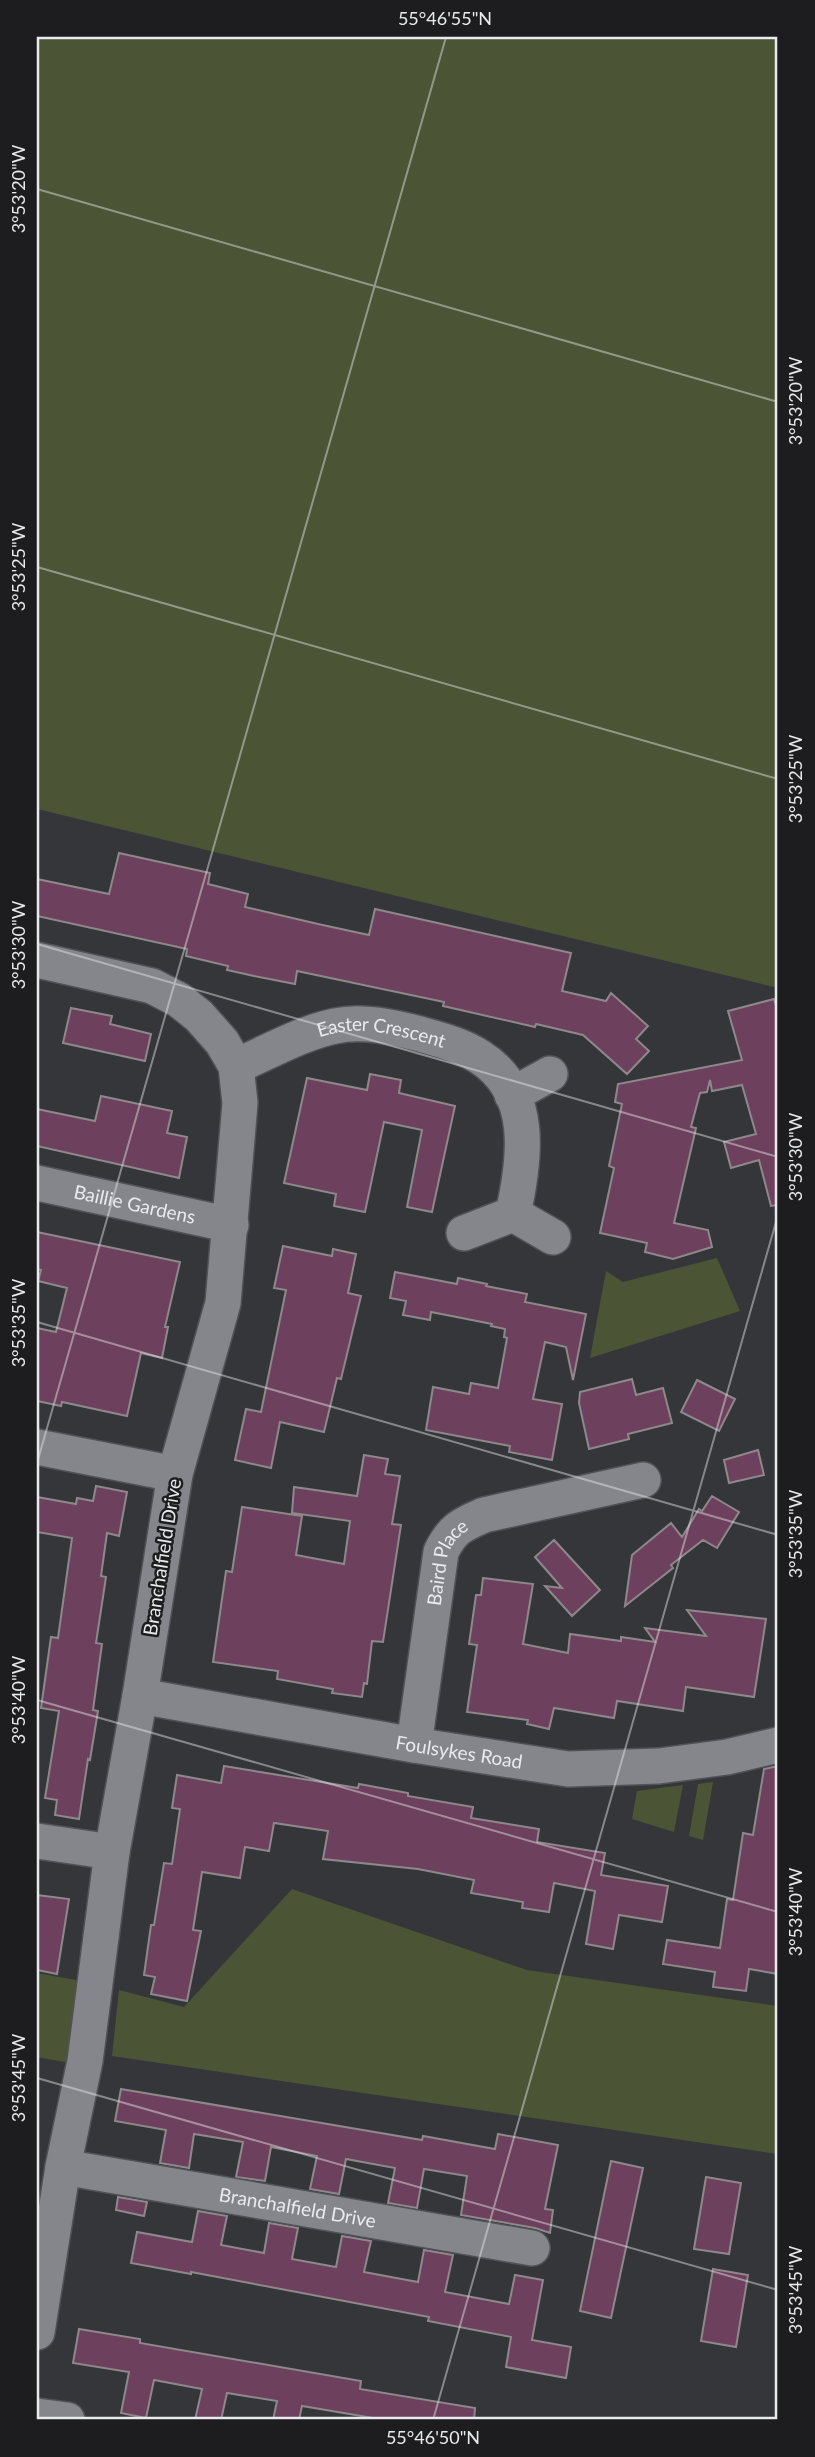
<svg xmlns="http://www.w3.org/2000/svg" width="815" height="2457" font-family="Lato,sans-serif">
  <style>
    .green { fill: #4b5536 }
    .building { fill: #6d415d; stroke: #8e888b; stroke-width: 2 }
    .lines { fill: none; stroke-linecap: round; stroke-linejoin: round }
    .minor-casing { stroke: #515256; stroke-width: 38 }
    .minor { stroke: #84868b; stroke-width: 35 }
    .ticks { fill: none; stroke: #e9eaed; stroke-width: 2; stroke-opacity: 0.45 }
    .labels { text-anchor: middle; stroke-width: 5; stroke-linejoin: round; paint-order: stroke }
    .street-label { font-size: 19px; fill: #e9eaed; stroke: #1d1d1f }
    .neatline { fill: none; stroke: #e9eaed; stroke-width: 2.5 }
    .ticks-label { font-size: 18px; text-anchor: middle; fill: #e9eaed }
  </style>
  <rect width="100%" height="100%" fill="#34363a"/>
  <path class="green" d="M37 37H778V988L37 809Z
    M717 1258 740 1311 590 1358 606 1271 623 1282Z
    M713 1782 703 1840 689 1836 698 1784Z
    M683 1785 674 1832 632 1819 637 1791Z
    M292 1889 527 1970 778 2006V2154L112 2056 119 1990 184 2007Z
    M37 1973 81 1981 70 2063 37 2057Z"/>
  <path class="building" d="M119 853 210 873 208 884 248 894 245 907 318 924 369 935 375 909 571 953 562 991 606 1001 611 993 648 1026 636 1039 649 1051 627 1074 583 1035 536 1024 535 1027 443 1006 444 1002 297 971 295 984 254 976 227 970 228 966 186 956 187 949 37 916V879L109 894Z
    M774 999 778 1013V1205L771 1206 759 1160 731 1168 724 1142 756 1134 742 1085 712 1091 710 1080 707 1092 700 1093 691 1127 696 1128 674 1223 708 1230 712 1247 673 1259 645 1252 647 1243 600 1233 614 1168 609 1166 622 1104 615 1102 618 1084 742 1060 728 1011Z
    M71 1008 112 1016 110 1024 151 1034 145 1061 63 1043Z
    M370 1074 401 1080 399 1093 455 1106 432 1212 407 1207 422 1130 384 1122 365 1212 334 1206 336 1194 284 1183 307 1078 367 1090Z
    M101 1096 172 1111 167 1133 187 1137 179 1178 37 1146V1109L95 1121Z
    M37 1232 180 1262 165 1327H168L162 1358 141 1353 127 1416 62 1402 61 1406 37 1401V1328L56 1332 67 1288 38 1281 41 1270 37 1269Z
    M283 1246 332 1256 333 1249 356 1254 348 1293 361 1296 341 1379 337 1378 324 1432 280 1422 271 1468 235 1460 246 1409 261 1412 286 1290 274 1288Z
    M395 1272 457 1284 458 1278 487 1284 486 1286 527 1294 525 1302 586 1314 573 1380 566 1347 545 1342 533 1399 562 1404 552 1460 509 1452 510 1446 426 1430 433 1387 469 1394 471 1383 498 1388 507 1338 504 1337 505 1329 491 1326 492 1324 431 1312 430 1320 403 1315 406 1301 390 1298Z
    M632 1379 636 1395 663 1388 672 1423 628 1434 629 1439 589 1449 579 1403 580 1392Z
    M697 1380 735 1399 719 1431 681 1412Z
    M758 1450 764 1475 729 1483 724 1460Z
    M364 1455 388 1459 385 1474 400 1476 392 1524 401 1525 383 1642 372 1641 367 1684 364 1683 362 1697 332 1693 333 1689 277 1679 278 1671 213 1662 226 1571 232 1572 242 1507 302 1516 296 1555 344 1564 350 1521 292 1513 294 1487 357 1496Z
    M96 1486 127 1492 119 1536 107 1533 101 1576 106 1577 96 1643 102 1644 93 1710 98 1711 90 1760 88 1759 79 1819 55 1815 57 1800 45 1798 59 1711 41 1708 51 1637 58 1638 72 1538 37 1532V1497L76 1504 77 1498 93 1501Z
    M712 1496 739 1512 717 1548 703 1540 671 1565 673 1568 625 1606 632 1555 671 1523 682 1537 699 1509 702 1511Z
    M554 1540 600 1590 572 1616 545 1586 562 1588 535 1557Z
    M483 1578 533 1584 523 1644 568 1653 570 1634 621 1641V1637L655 1642 645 1628 706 1636 687 1610 766 1619 754 1697 686 1687 683 1711 617 1701 614 1718 554 1708 549 1729 527 1724 528 1720 467 1712 477 1645 469 1644 476 1595H481Z
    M224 1766 358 1788 359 1784 408 1793V1796L473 1807 471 1818 539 1829 537 1842 605 1853 601 1875 668 1886 662 1922 619 1915 613 1949 586 1944 595 1891 554 1883 549 1912 522 1908 523 1902 471 1893 474 1880 418 1869 323 1859 328 1831 274 1823 269 1851 245 1847 240 1878 202 1872 193 1930 201 1931 187 2001 151 1994 155 1977 144 1975 151 1925H154L164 1863 172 1864 180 1809 172 1808 177 1775 221 1783Z
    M778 1766V1974L749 1969 746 1991 713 1987 715 1972 663 1964 667 1940 720 1948 727 1899 733 1900 743 1833 753 1835 764 1769Z
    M37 1895 69 1899 57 1974 37 1970Z
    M121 2089 422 2140 423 2136 495 2149 498 2134 558 2145 545 2209 553 2210 550 2233 535 2228 461 2215 467 2176 424 2169 417 2208 388 2203 395 2168 346 2159 339 2194 310 2189 317 2156 271 2147 265 2181 236 2177 243 2142 194 2134 189 2168 160 2163 166 2130 115 2121Z
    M611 2161 643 2168 611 2318 580 2311Z
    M706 2177 741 2183 729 2254 694 2249Z
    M118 2197 147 2202 144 2216 116 2210Z
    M198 2211 227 2216 221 2245 264 2253 269 2223 298 2228 292 2259 336 2267 342 2236 371 2241 364 2272 418 2282 424 2250 453 2255 445 2292 509 2304 515 2275 543 2280 532 2340 571 2347 566 2378 506 2367 511 2337 428 2321 429 2317 191 2272V2274L131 2263 137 2232 192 2242Z
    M713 2269 748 2275 736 2347 701 2341Z
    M79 2329 140 2339V2343L361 2381 360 2389 475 2408 474 2420H385L302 2406 299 2420H273L277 2401 227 2393 221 2420H195L202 2389 154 2380 146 2418 121 2413 129 2372 73 2363Z"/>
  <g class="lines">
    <g class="minor-casing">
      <g id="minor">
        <path d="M37 960 152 986 179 1000 199 1016 222 1042 236 1066 240 1103 223 1303 175 1474 140 1696 112 1852 85 2061 63 2167 37 2332"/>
        <path id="s1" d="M236 1066C267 1053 301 1033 335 1026 363 1020 393 1027 420 1034 441 1040 461 1045 480 1057 535 1092 525 1160 513 1214L464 1233"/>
        <path d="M512 1095 550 1074"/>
        <path id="s2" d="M37 1183 231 1225"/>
        <path d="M513 1214 553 1237"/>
        <path d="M37 1447 175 1474"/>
        <path id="s3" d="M140 1696 414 1745 568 1769 659 1766 727 1757 778 1745"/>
        <path id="s4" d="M414 1745 441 1552C452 1529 461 1525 484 1515L643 1480"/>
        <path d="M37 1841 112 1852"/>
        <path id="s5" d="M63 2167 532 2248"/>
        <path d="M37 2416 67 2420"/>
      </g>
    </g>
    <use href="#minor" class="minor"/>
  </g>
  <path class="ticks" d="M37 189 778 402M37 567 778 779M37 944 778 1157M37 1322 778 1535M37 1463 446 37M37 1700 778 1912M37 2078 778 2290M433 2420 778 1215"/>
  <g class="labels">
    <g class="street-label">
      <text dy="7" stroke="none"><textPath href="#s1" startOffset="154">Easter Crescent</textPath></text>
      <text dy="7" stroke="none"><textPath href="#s2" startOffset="100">Baillie Gardens</textPath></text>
      <text transform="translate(162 1557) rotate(-81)" y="7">Branchalfield Drive</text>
      <text dy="7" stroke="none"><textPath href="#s4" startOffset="187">Baird Place</textPath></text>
      <text dy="7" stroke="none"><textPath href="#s3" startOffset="324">Foulsykes Road</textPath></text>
      <text dy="7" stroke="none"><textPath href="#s5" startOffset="238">Branchalfield Drive</textPath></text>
    </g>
  </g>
  <rect width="815" height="2457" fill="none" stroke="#1d1d1f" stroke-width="77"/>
  <rect x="38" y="38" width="738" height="2380" class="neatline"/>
  <g class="ticks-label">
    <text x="445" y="25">55°46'55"N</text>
    <text transform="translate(19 189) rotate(-90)" y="6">3°53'20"W</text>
    <text transform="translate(796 401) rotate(-90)" y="6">3°53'20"W</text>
    <text transform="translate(19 567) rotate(-90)" y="6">3°53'25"W</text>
    <text transform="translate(796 779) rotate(-90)" y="6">3°53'25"W</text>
    <text transform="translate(19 945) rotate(-90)" y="6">3°53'30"W</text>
    <text transform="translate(796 1157) rotate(-90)" y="6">3°53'30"W</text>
    <text transform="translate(19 1323) rotate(-90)" y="6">3°53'35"W</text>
    <text transform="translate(796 1534) rotate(-90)" y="6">3°53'35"W</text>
    <text transform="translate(19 1700) rotate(-90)" y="6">3°53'40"W</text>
    <text transform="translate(796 1912) rotate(-90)" y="6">3°53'40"W</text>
    <text transform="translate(19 2078) rotate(-90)" y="6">3°53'45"W</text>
    <text transform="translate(796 2290) rotate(-90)" y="6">3°53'45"W</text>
    <text x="433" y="2444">55°46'50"N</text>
  </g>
</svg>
